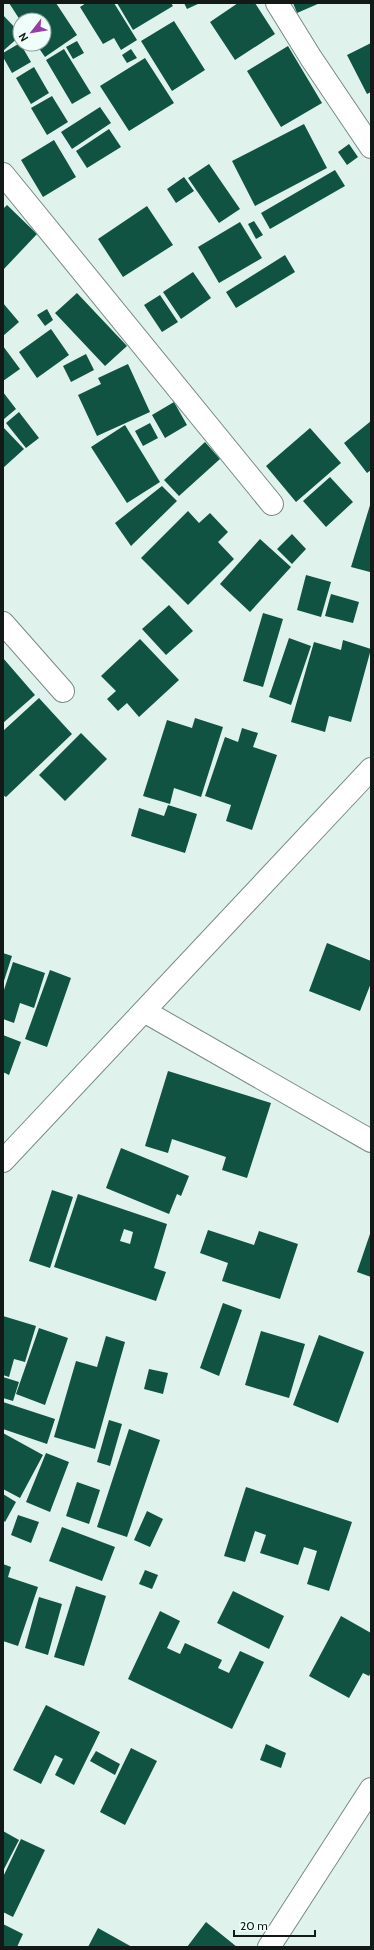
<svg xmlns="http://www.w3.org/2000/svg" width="374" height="1950" font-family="Cabin,sans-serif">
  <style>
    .building { fill: #115342; fill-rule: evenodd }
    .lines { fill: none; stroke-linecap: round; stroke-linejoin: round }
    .street-casing { stroke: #798a84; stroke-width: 24 }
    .street { stroke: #fff; stroke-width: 22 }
  </style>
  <rect width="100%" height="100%" fill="#dff2eb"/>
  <path class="building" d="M9 3H56L77 35 45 57 36 44H44V20H20Z
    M86 3H114L137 40 121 50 114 38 103 44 80 7Z
    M117 3H171L173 6 133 30Z
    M184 3H200L187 9Z
    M238 3H255L275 34 235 60 210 22Z
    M293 3H320L297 13Z
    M3 15 20 33V36L3 51Z
    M174 21 205 70 172 91 141 41Z
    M77 41 84 53 73 59 66 47Z
    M20 43 31 62 12 73 3 57V53Z
    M371 43V92L367 94 347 55Z
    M288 46 322 103 281 127 247 71Z
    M64 49 91 93 72 104 46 60Z
    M131 49 137 58 127 63 122 55Z
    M145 58 174 103 129 131 100 86Z
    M34 67 49 93 31 104 16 78Z
    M52 96 68 122 47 135 31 108Z
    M100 107 111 123 72 149 61 132Z
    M304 124 327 168 255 206 232 161Z
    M109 129 121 147 87 168 76 151Z
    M54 140 76 177 43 197 21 160Z
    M349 144 358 157 347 165 338 152Z
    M209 164 240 209 219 223 188 178Z
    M335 170 345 186 270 229 261 213Z
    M184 177 194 191 176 203 167 189Z
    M7 205 37 234 3 270V209Z
    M147 206 173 245 123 277 98 239Z
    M254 221 263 235 256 239 248 224Z
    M240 222 262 258 219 283 198 247Z
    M285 255 295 272 236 308 226 292Z
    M193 272 211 298 181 319 163 292Z
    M77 293 127 346 105 366 55 313Z
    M160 295 178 322 162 332 144 305Z
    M3 303 19 322 3 336Z
    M47 309 53 320 45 326 37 315Z
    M51 329 69 355 37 378 19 352Z
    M3 346 20 369 3 381Z
    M86 354 94 370 71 382 63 366Z
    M128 364 150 412 97 436 78 395 101 384 98 378Z
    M3 392 16 409 4 419 3 418Z
    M174 402 187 425 165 438 152 415Z
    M19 412 39 438 26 448 6 423Z
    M371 421V470L367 473 344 443Z
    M150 423 158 438 143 446 135 431Z
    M125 425 160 482 127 503 91 447Z
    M3 427 24 449 3 468Z
    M310 428 341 463 296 502 266 466Z
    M205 442 220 459 179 496 164 480Z
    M330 477 353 502 326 527 303 501Z
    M162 486 177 501 131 546 115 523Z
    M371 502V570L370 572 351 567Z
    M188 511 199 523 210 513 228 532 218 542 234 559 188 605 141 558Z
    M292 534 306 549 292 564 277 549Z
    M260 539 291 567 250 612 220 584Z
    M306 575 331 582 321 617 297 610Z
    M331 594 359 602 353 623 325 616Z
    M169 605 193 631 166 655 142 629Z
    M263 613 283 619 263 687 243 681Z
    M289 638 311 646 291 705 269 697Z
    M140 639 179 680 139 717 127 703 118 711 107 699 116 691 101 676Z
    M343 640 371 649 351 722 329 716 325 732 291 722 314 642 341 650Z
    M3 658 35 695 3 723Z
    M39 698 72 734 6 797 3 795V731Z
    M195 718 223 727 201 797 174 788 170 804 143 796 167 720 192 728Z
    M242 728 258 733 253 747 277 755 252 830 226 821 231 805 205 796 225 737 238 742Z
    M81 733 107 759 65 801 39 775Z
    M168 805 197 814 185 853 131 836 139 808 164 816Z
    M327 943 371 961V983L360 1011 309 991Z
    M3 953 12 956 3 984Z
    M13 962 45 973 34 1008 20 1003 14 1023 3 1019V993Z
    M50 970 71 978 47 1047 25 1039Z
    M3 1035 21 1042 9 1075 3 1072Z
    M168 1071 271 1103 247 1178 222 1170 226 1157 172 1139 168 1153 145 1146Z
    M121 1148 189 1176 181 1196 177 1194 169 1214 106 1188Z
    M52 1190 73 1197 50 1268 29 1261Z
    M78 1194 167 1224 154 1268 166 1272 156 1301 54 1267ZM124 1229 133 1232 130 1244 120 1241Z
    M208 1230 254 1245 259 1231 298 1244 280 1299 222 1281 228 1263 200 1253Z
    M371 1231V1277L357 1272Z
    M223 1303 242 1310 219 1376 200 1368Z
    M3 1316 36 1326 25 1362 14 1359 9 1377 3 1375Z
    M39 1328 68 1338 45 1405 16 1394Z
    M261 1331 305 1344 289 1398 245 1385Z
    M319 1335 364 1352 338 1423 293 1405Z
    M106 1336 125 1342 95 1449 54 1437 76 1361 97 1367Z
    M149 1369 168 1373 163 1394 144 1389Z
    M3 1377 19 1382 13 1401 3 1398Z
    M3 1402 55 1419 47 1444 3 1429Z
    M109 1420 122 1424 110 1466 97 1462Z
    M129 1429 160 1440 127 1537 97 1527Z
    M3 1433 43 1455 20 1498 3 1489Z
    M46 1453 69 1462 50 1512 26 1502Z
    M77 1482 100 1490 89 1524 66 1516Z
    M246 1487 352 1522 329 1591 307 1584 317 1551 304 1547 298 1565 260 1553 266 1535 255 1531 245 1562 224 1556Z
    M3 1494 16 1502 5 1522 3 1520Z
    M147 1511 163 1519 150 1547 134 1540Z
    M18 1515 39 1522 31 1543 11 1535Z
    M62 1527 115 1547 102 1581 49 1561Z
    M3 1564 11 1567 8 1577 38 1587 18 1646 3 1641Z
    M145 1570 158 1575 152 1589 139 1584Z
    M76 1586 106 1596 84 1666 54 1657Z
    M233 1591 284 1616 269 1649 217 1623Z
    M39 1597 62 1604 48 1655 25 1648Z
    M160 1611 180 1621 167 1648 180 1654 185 1643 222 1660 218 1668 229 1673 240 1651 264 1662 232 1729 128 1679Z
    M341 1616 371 1633V1672L369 1676 363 1673 349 1698 309 1676Z
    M46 1705 100 1732 74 1785 55 1775 63 1759 55 1755 41 1784 13 1770Z
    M266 1744 286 1753 281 1768 260 1760Z
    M131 1748 157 1761 125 1825 100 1812Z
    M96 1751 120 1764 115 1775 90 1761Z
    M3 1831 19 1840 3 1871Z
    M21 1839 45 1850 13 1917 3 1912V1877Z
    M206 1922 237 1947H187Z
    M3 1924 23 1934 17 1947H3Z
    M98 1928 132 1947H88Z"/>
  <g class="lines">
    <g class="street-casing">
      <path id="street" d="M277 3 311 58 371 147
        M3 174 272 504
        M3 623 63 691
        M144 1011 371 1141
        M3 1161 371 769
        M269 1947 371 1789"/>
    </g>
    <use href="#street" class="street"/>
  </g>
  <rect width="374" height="1950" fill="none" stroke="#121916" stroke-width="8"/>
  <g transform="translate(32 32) rotate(239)"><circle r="19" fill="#edfff8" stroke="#95a39e"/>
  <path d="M0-3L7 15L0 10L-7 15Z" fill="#983da8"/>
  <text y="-6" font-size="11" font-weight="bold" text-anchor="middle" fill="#121916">N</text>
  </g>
  <path d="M234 1930v6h81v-6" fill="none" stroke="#121916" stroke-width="2"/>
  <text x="240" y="1930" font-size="12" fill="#121916" stroke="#edfff8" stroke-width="3" paint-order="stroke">20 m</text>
</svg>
